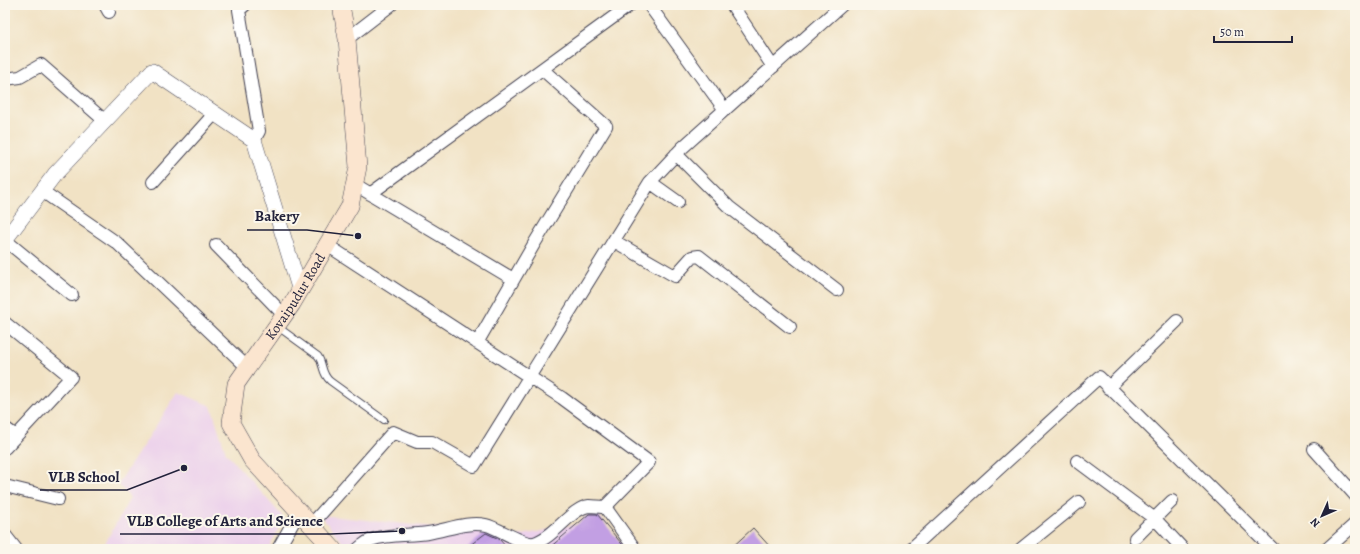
<svg xmlns="http://www.w3.org/2000/svg" width="1360" height="554" font-family="Alegreya,serif">
  <style>
    .built { fill: #ecd1eb }
    .building { fill: #c29fe3 }
    .lines { fill: none; stroke-linecap: round; stroke-linejoin: round }
    .service-casing { stroke: #413f50; stroke-width: 8 }
    .minor-casing { stroke: #413f50; stroke-width: 14 }
    .tertiary-casing { stroke: #413f50; stroke-width: 16 }
    .secondary-casing { stroke: #413f50; stroke-width: 18 }
    .service { stroke: #fff; stroke-width: 6 }
    .minor { stroke: #fff; stroke-width: 12 }
    .tertiary { stroke: #fff; stroke-width: 15 }
    .secondary { stroke: #fbe5cf; stroke-width: 17 }
    .labels { text-anchor: middle; stroke-width: 4; stroke-linejoin: round; paint-order: stroke }
    .street-label { font-size: 14px; fill: #22223b; stroke: #fbf7ec }
    .leader { fill: none; stroke: #22223b; stroke-width: 1.5 }
    .callout-dot { fill: #22223b; stroke: #fbf7ec; stroke-width: 1.5 }
    .callout-label { font-size: 15px; text-anchor: middle; font-weight: bold; fill: #22223b; stroke: #fbf7ec; stroke-width: 4; stroke-linejoin: round; paint-order: stroke }
  </style>
  <rect width="100%" height="100%" fill="#fbf7ec"/>
  <filter id="ink" filterUnits="userSpaceOnUse"><feTurbulence type="fractalNoise" baseFrequency=".025" numOctaves="2"/><feDisplacementMap in="SourceGraphic" scale="8" xChannelSelector="R" yChannelSelector="G"/><feConvolveMatrix kernelMatrix="1 2 1 2 8 2 1 2 1" color-interpolation-filters="sRGB"/></filter>
  <filter id="wash" filterUnits="userSpaceOnUse"><feTurbulence type="fractalNoise" baseFrequency=".012" numOctaves="4" result="noise"/><feDisplacementMap in="SourceGraphic" scale="16" xChannelSelector="R" yChannelSelector="G"/><feGaussianBlur stdDeviation="0.9" result="paint"/><feColorMatrix in="noise" values="0 0 0 0 0 0 0 0 0 0 0 0 0 0 0 0 0 1.4 0 .05"/><feComposite in="paint" operator="in"/></filter>
  <g filter="url(#wash)">
    <rect width="100%" height="100%" fill="#f1e2c4"/>
    <path class="built" d="M178 392 211 406 226 453 284 518 268 549H102L130 498 118 484Z
      M320 515 517 536 572 525 601 526 623 549H348Z"/>
    <g id="blocks">
      <path class="building" d="M589 514H597L626 549H548Z
        M753 528 772 549H730Z
        M486 533 499 539 508 549H465Z"/>
    </g>
  </g>
  <g filter="url(#ink)">
    <use href="#blocks" fill-opacity="0" stroke="#413f50" stroke-width="1"/>
    <g class="lines">
      <g class="service-casing">
        <path id="service" d="M278 327 318 356C324 365 321 373 330 381L384 420"/>
      </g>
      <g class="minor-casing">
        <path id="minor" d="M105 5 109 12
          M245 5 239 10 259 131 254 140
          M649 5 725 110
          M732 5 773 67
          M347 39 391 5
          M5 79 20 77 41 65 105 121
          M676 154 729 207 837 290
          M153 182 215 113
          M650 182 678 202
          M354 184 513 279
          M42 191 117 243 248 368
          M370 194 630 5
          M5 240 72 295
          M614 241 675 276 692 257 699 256 790 327
          M216 245 284 315
          M327 245 562 398 649 462 605 507
          M5 323 71 377 5 448
          M477 343 534 244 606 126 542 69
          M1108 388 1177 321
          M5 428 16 436
          M1314 449 1355 495
          M1077 461 1155 519 1183 549
          M5 486 58 499
          M311 525 393 432 417 442H432L474 466 650 182 682 148 842 5
          M5 535 16 549
          M1135 538 1172 501
          M278 549 299 512
          M358 549C362 546 366 542 371 540 389 533 410 536 428 533 447 530 467 521 486 525 499 528 522 545 534 543 554 538 571 508 589 506 594 506 600 507 605 507L635 549
          M911 549 1099 377 1273 549
          M1021 549 1079 502
          M1327 549 1355 524"/>
      </g>
      <g class="tertiary-casing">
        <path id="tertiary" d="M5 240 55 174 152 71 254 140 300 291"/>
      </g>
      <g class="secondary-casing">
        <g id="secondary">
          <path id="s1" d="M333 549 252 460 231 423 236 384 292 304 350 206 358 167 347 39 341 5"/>
        </g>
      </g>
      <use href="#service" class="service"/>
      <use href="#minor" class="minor"/>
      <use href="#tertiary" class="tertiary"/>
      <use href="#secondary" class="secondary"/>
    </g>
  </g>
  <g class="labels">
    <g class="street-label">
      <text dy="5" stroke="none"><textPath href="#s1" startOffset="308">Kovaipudur Road</textPath></text>
    </g>
  </g>
  <path class="leader" d="M358 236L307 230H247M184 468L127 490H40M402 531L331 534H120"/>
  <g class="callout-dot">
    <circle cx="358" cy="236" r="4"/>
    <circle cx="184" cy="468" r="4"/>
    <circle cx="402" cy="531" r="4"/>
  </g>
  <g class="callout-label">
    <text x="277" y="221">Bakery</text>
    <text x="84" y="482">VLB School</text>
    <text x="225" y="526">VLB College of Arts and Science</text>
  </g>
  <rect width="1360" height="554" fill="none" stroke="#fbf7ec" stroke-width="20"/>
  <g transform="translate(1322 516) rotate(225)" stroke="#fbf7ec" stroke-width="3" paint-order="stroke">
  <path d="M0-3L7 15L0 10L-7 15Z" fill="#22223b"/>
  <text y="-6" font-size="11" font-weight="bold" text-anchor="middle" fill="#22223b">N</text>
  </g>
  <path d="M1214 36v6h78v-6" fill="none" stroke="#22223b" stroke-width="2"/>
  <text x="1220" y="36" font-size="12" fill="#22223b" stroke="#fbf7ec" stroke-width="3" paint-order="stroke">50 m</text>
</svg>
